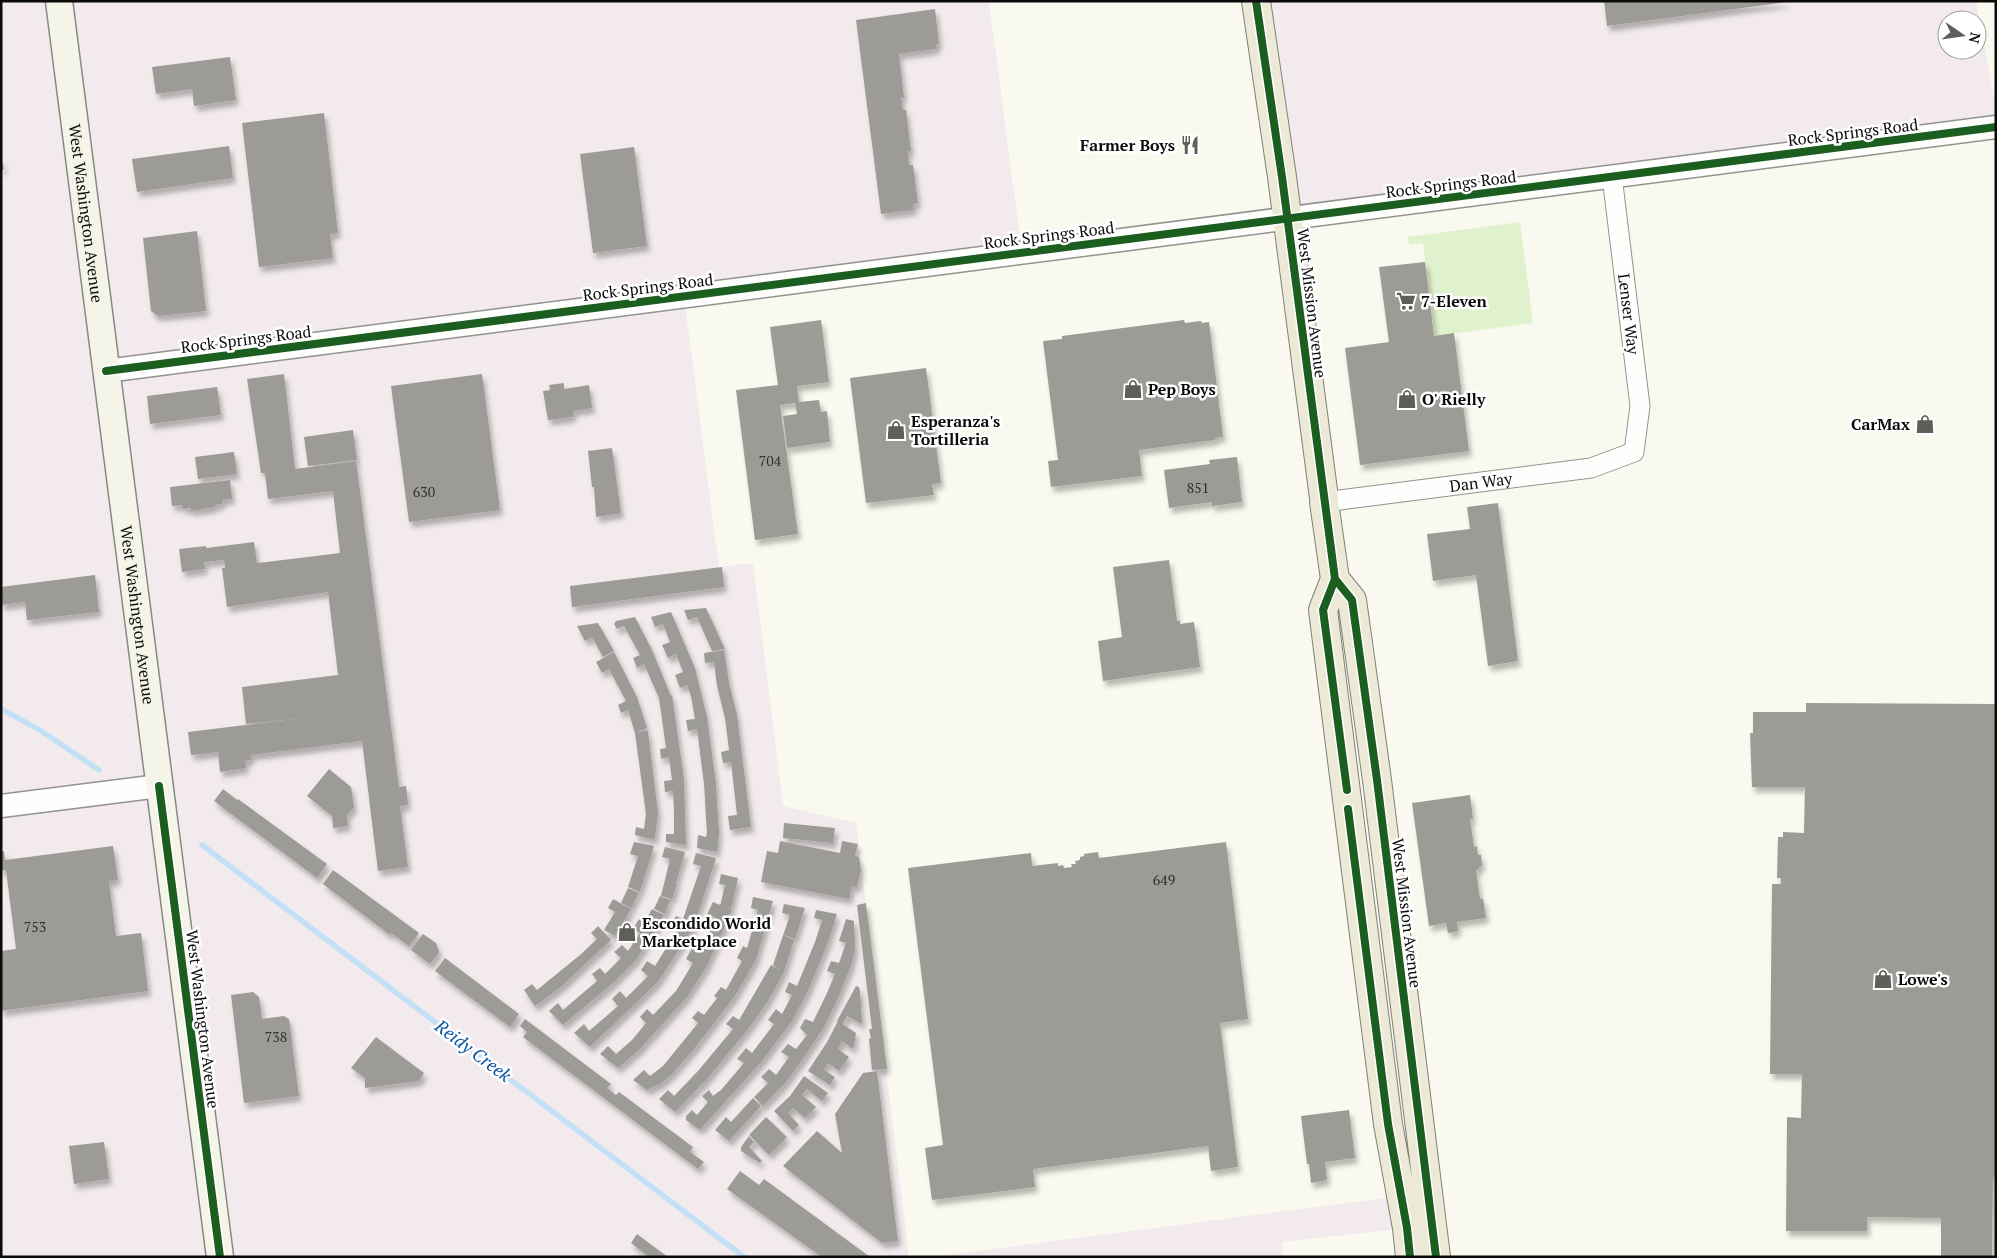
<svg xmlns="http://www.w3.org/2000/svg" width="1997" height="1258" font-family="'PT Serif',serif">
  <style>
    .industrial { fill: #f2eaed; fill-rule: evenodd }
    .green { fill: #e0f1cd }
    .lines { fill: none; stroke-linecap: round; stroke-linejoin: round }
    .stream { stroke: #c3e0f7; stroke-width: 5.5 }
    .building { fill: #9c9b95; filter: url(#shadow) }
    .minor-casing { stroke: #93928e; stroke-width: 21 }
    .tertiary-casing { stroke: #93928e; stroke-width: 25 }
    .secondary-casing { stroke: #898984; stroke-width: 29 }
    .primary-casing { stroke: #807f7b; stroke-width: 30 }
    .minor { stroke: #fefefd; stroke-width: 19 }
    .tertiary { stroke: #fefefd; stroke-width: 22 }
    .secondary { stroke: #f4f4e8; stroke-width: 26 }
    .primary { stroke: #ece9d6; stroke-width: 28 }
    .cycleway-casing { stroke: #fff; stroke-width: 11 }
    .cycleway { stroke: #1b5e20; stroke-width: 8 }
    .labels { text-anchor: middle; stroke-width: 5; stroke-linejoin: round; paint-order: stroke }
    .number-label { font-size: 14px; fill: #2f2f2e }
    .street-label { font-size: 16px; fill: #0b0b0b; stroke: #fff }
    .poi-label { font-size: 16px; font-weight: bold; fill: #0b0b0b; stroke: #fff; text-anchor: start }
    .water-label { font-size: 18px; font-style: italic; fill: #0e56a4; stroke: #fff }
  </style>
  <defs>
    <filter id="shadow"><feDropShadow dx="3" dy="5.5" stdDeviation="2.5" flood-color="#0004"/></filter>
  </defs>
  <rect width="100%" height="100%" fill="#faf9ef"/>
  <path class="industrial" d="M1 1H991L989 2 1022 253 684 297 719 567 753 563 783 806 856 823 909 1257H1Z
    M1256 1H1976L1996 108V127L1287 220ZM1947 20H1977V50H1947Z
    M1401 1196 1407 1228 1282 1242 1283 1257H932Z"/>
  <path class="green" d="M1520 222 1533 323 1435 336 1423 243 1409 245 1408 237Z"/>
  <g class="lines">
    <path class="stream" d="M1 709 38 729 99 770
      M202 845 744 1257"/>
  </g>
  <path class="building" d="M1604 1H1787V2L1607 26Z
    M935 9 939 44 936 45V49L899 54 904 97H901L903 110H906L911 151H908L909 165H913L918 203 913 204 914 210 881 214 856 20Z
    M230 57 236 100 194 106 192 89 156 94 152 67Z
    M324 113 338 233 330 234 333 258 259 267 242 123Z
    M229 146 233 178 137 192 132 159Z
    M634 147 647 246 593 253 580 154Z
    M1 156 4 169 1 170Z
    M197 231 206 311 158 316 151 311 143 238Z
    M1425 262 1434 336 1454 333 1469 451 1360 465 1345 348 1389 342 1379 267Z
    M821 320 829 382 797 386 799 402 819 400 821 412 827 411 830 442 787 448 783 416 797 414 795 403 780 405 798 534 755 540 736 390 778 385 770 327Z
    M1184 320 1185 323 1201 321 1202 323 1209 322 1223 437 1215 438V440L1139 450 1142 476 1051 487 1048 461 1058 460 1043 341 1062 339V336Z
    M926 368 941 483 932 484 934 495 866 503 850 378Z
    M284 374 295 469 356 461 399 787 406 786 408 805 400 806 408 867 378 871 362 741 251 755V760L245 761 246 768 220 772 218 752 191 755 188 732 302 718 246 724 242 687 338 675 328 592 227 607 222 568H225L224 560 204 562 205 569 182 572 179 549 206 546V548L254 542 257 563 250 564 340 553 333 491 268 499 265 473H261L247 379Z
    M482 374 500 510 409 522 391 386Z
    M564 383V389L589 385 592 408 573 411V417L548 420 543 391 550 390 549 385Z
    M217 387 221 415 150 424 147 396Z
    M353 430 357 460 308 466 304 437Z
    M612 448 621 513 596 517 594 487H592L588 451Z
    M234 452 237 474 198 479 195 457Z
    M1237 457 1242 502 1212 506V502L1169 508 1164 470 1210 464 1209 460Z
    M230 480 232 499 222 500V504L214 505 215 507 191 511V508L183 509 182 505 172 506 170 487Z
    M1498 503 1518 661 1488 666 1476 575 1433 581 1427 534 1470 529 1467 507Z
    M1169 560 1177 621H1180V624L1194 622 1200 667 1103 681 1098 641 1122 637 1113 567Z
    M722 567 724 587 572 607 570 586Z
    M95 575 99 612 27 620 25 602 1 605V587Z
    M706 608 725 649 712 651 697 617 688 620 684 610Z
    M671 612 695 668 707 717 716 784 719 833 717 852 697 848 698 835 706 837 707 833 704 784 697 729 688 731 686 720 695 719 691 696 687 685 680 688 675 675 683 672 676 654 668 658 662 645 670 642 663 624 655 627 651 617Z
    M635 617 652 650 671 696 672 695 684 779 686 845 666 842V834H674V812L673 791 665 792 664 781 672 780 669 757 661 759 660 749 666 748 659 698 644 664 637 668 633 658 640 655 624 626 617 629 614 624 616 621Z
    M598 623 614 651 603 657 592 637 585 641 577 626Z
    M724 650 729 683 737 715 751 827 730 830 728 816 737 815 731 762 723 763 721 752 729 750 725 718 717 686 714 662 705 663 704 653Z
    M614 652 637 697 647 728 637 732 648 731 658 813 655 838 651 839 635 835 636 827 644 829 646 814 635 733 628 710 621 713 618 705 626 701 609 669 602 673 596 662Z
    M1806 703 1996 704V1177H1993L1992 1257H1941V1218L1867 1217V1231H1786L1787 1117 1801 1118 1802 1074H1770L1772 884H1781V878H1777L1778 837H1783V832L1804 833 1805 787H1752L1750 733H1753V712H1806Z
    M329 769 351 787 354 807 347 815 348 826 333 828 332 816 307 796Z
    M223 789 237 800 238 799 327 864 317 878 214 801Z
    M1470 795 1473 819H1470L1474 847 1477 846 1478 855H1481L1482 866 1479 867 1480 869 1476 870 1480 899 1483 898 1486 918 1457 922 1458 931 1448 933 1446 923 1429 926 1412 803Z
    M784 823 835 828 833 843 783 838Z
    M780 841 840 853 842 841 858 844 855 856 859 857 861 870 857 887 852 886 849 899 761 882 767 851 778 853Z
    M634 842 654 846 640 892 628 887 638 856 630 854Z
    M1226 842 1248 1019 1220 1023 1238 1167 1211 1171 1208 1146 1033 1169 1035 1187 932 1200 925 1148 943 1145 908 868 1031 853 1032 866 1058 863V866L1063 865 1064 868 1072 867 1071 864H1076L1075 861 1080 860V857L1084 856V854L1098 852 1099 858Z
    M113 846 118 880 109 881 116 936 141 933 148 991 1 1011V951L16 949 6 870 1 871V852L4 851 5 860Z
    M665 847 685 852 676 883 671 882 677 884 672 899 661 896 670 859 662 857Z
    M696 853 716 858 694 926 658 982 590 1047 574 1033 584 1024 589 1031 618 1006 612 999 620 991 626 998 648 976 641 970 647 961 655 966 678 929 671 925 676 916 683 919 701 866 693 864Z
    M333 870 419 933 409 946 391 933 390 935 323 884Z
    M721 874 738 878 731 909 720 906 725 885 719 884Z
    M628 888 639 893 631 908 621 903Z
    M660 896 670 900 665 914 654 909Z
    M753 897 773 901 756 960 735 996 694 1049 671 1075 660 1084 647 1090 633 1080 644 1070 650 1076 663 1066 698 1023 692 1018 698 1011 704 1015 717 998 714 996 721 987 726 990 742 961 737 958 743 946 747 948 758 910 751 908Z
    M613 899 631 909 615 936 604 930 615 912 608 908Z
    M713 902 732 910 707 966 688 996 640 1049 618 1068 600 1054 608 1046 616 1054 632 1040 646 1023 640 1017 647 1009 653 1015 676 991 693 963 686 959 693 946 701 950 716 918 707 914Z
    M866 903 887 1069 872 1070 869 1039 871 1038 869 1029H872L857 905Z
    M784 904 805 908 795 939 784 935 794 940 784 972 768 1001 749 1028 707 1079 675 1112 659 1099 668 1090 674 1096 698 1071 733 1029 726 1024 733 1016 739 1020 771 965 779 969 773 965 790 915 782 913Z
    M652 909 664 915 637 959 613 983 563 1025 549 1011 558 1003 563 1010 597 981 592 974 600 968 605 974 621 958 614 952 622 945 628 951 640 933 633 929 639 919 644 923Z
    M816 910 837 914 827 945 808 991 792 1021 762 1061 700 1130 686 1120V1116L692 1110 697 1115 708 1102 702 1096 709 1090 713 1096 721 1090 744 1063 737 1059 746 1048 752 1053 774 1024 768 1020 776 1009 782 1014 792 995 785 992 789 982 797 986 815 942 822 920 814 918Z
    M846 919 854 921 855 950 851 966 838 998 824 1027 805 1056 786 1082 763 1106 754 1097 768 1083 761 1077 769 1069 776 1075 789 1057 781 1052 788 1044 796 1049 807 1035 800 1028 805 1019 813 1022 827 993 835 974 827 971 831 961 839 963 846 943 839 941Z
    M598 926 611 940 562 986 535 1006 524 990 532 984 537 990 580 955 597 939 591 933Z
    M423 934 436 943 439 952 430 964 411 950Z
    M445 958 519 1014 510 1027 435 971Z
    M856 986 859 987 860 991 862 1024 847 1016 843 1024 837 1021Z
    M253 992 259 997 262 1019 284 1016 289 1019 299 1096 244 1103 231 995Z
    M525 1019 611 1084 607 1088 616 1095 619 1092 693 1147 690 1152 704 1162 698 1169 523 1037 527 1032 520 1026Z
    M838 1021 856 1033 853 1049 842 1041 838 1049 849 1057 839 1071 828 1063 824 1070 835 1077 830 1085 808 1071 827 1042Z
    M376 1037 424 1073 419 1081 365 1088V1078L351 1068Z
    M877 1071 898 1241 882 1243 783 1166 817 1131 842 1153 835 1114 863 1073Z
    M804 1076 828 1093 822 1101 807 1089 802 1095 816 1107 805 1118 793 1108 788 1113 799 1125 793 1131 774 1111 790 1096Z
    M753 1098 761 1106 729 1141 715 1130 726 1117 731 1122Z
    M1349 1110 1355 1158 1325 1162 1327 1180 1311 1183 1309 1164H1307L1301 1116Z
    M766 1117 787 1137 769 1155 749 1135Z
    M749 1136 754 1142 749 1147 762 1161 760 1163 741 1151V1147Z
    M104 1142 109 1179 74 1184 69 1146Z
    M740 1171 759 1185 764 1179 870 1257H822L727 1189Z
    M637 1234 661 1252 668 1257H649L631 1243Z"/>
  <g class="lines">
    <g class="minor-casing">
      <g id="minor">
        <path id="s1" d="M1324 502 1591 468 1634 452 1640 406 1612 176"/>
      </g>
    </g>
    <g class="tertiary-casing">
      <path id="tertiary" d="M106 371 1996 127
        M1 806 159 786"/>
    </g>
    <g class="secondary-casing">
      <g id="secondary">
        <path id="s2" d="M59 1 220 1257"/>
      </g>
    </g>
    <g class="primary-casing">
      <path id="primary" d="M1256 1 1282 177 1324 498
        M1324 502 1335 579 1323 610 1388 1124 1407 1228 1410 1257
        M1335 579 1352 600 1377 780 1436 1257"/>
    </g>
    <use href="#minor" class="minor"/>
    <use href="#tertiary" class="tertiary"/>
    <use href="#secondary" class="secondary"/>
    <use href="#primary" class="primary"/>
    <g class="cycleway-casing">
      <path id="cycleway" d="M1256 1 1282 177 1335 579 1323 610 1347 790
        M106 371 1996 127
        M1335 579 1352 600 1377 780 1436 1257
        M159 786 220 1257
        M1348 809 1388 1124 1407 1228 1410 1257"/>
    </g>
    <use href="#cycleway" class="cycleway"/>
  </g>
  <defs>
    <g id="restaurant-bare" transform="scale(1.5)"><path d="M-5-6h1v4h1v-4h1v4h1v-4h1v5L-1.5 .5V6h-2V.5L-5-1ZM5-6V6H3V1.5H1.5Q1.5-4 5-6Z" fill="#5f5e5b" stroke="#fff" stroke-width="2.5" paint-order="stroke"/></g>
    <g id="supermarket-bare" transform="scale(1.5)"><path d="M-6-5.5h2.5l.6 2H6L4.5 2H-2.5L-4.4-4H-6ZM-1.5 3.2a1.3 1.3 0 1 0 .1 0ZM3 3.2a1.3 1.3 0 1 0 .1 0Z" fill="#5f5e5b" stroke="#fff" stroke-width="2.5" paint-order="stroke"/></g>
    <g id="shop-bare" transform="scale(1.5)"><path d="M-5-2.5h2.3a2.7 3.5 0 0 1 5.4 0H5L5.5 6h-11ZM-1.5-2.5h3a1.5 2.3 0 0 0-3 0Z" fill="#5f5e5b" stroke="#fff" stroke-width="2.5" paint-order="stroke"/></g>
  </defs>
  <g fill-rule="evenodd">
    <use href="#restaurant-bare" x="1190" y="145"/>
    <use href="#supermarket-bare" x="1406" y="301"/>
    <use href="#shop-bare" x="1133" y="389"/>
    <use href="#shop-bare" x="1407" y="399"/>
    <use href="#shop-bare" x="1925" y="424"/>
    <use href="#shop-bare" x="896" y="430"/>
    <use href="#shop-bare" x="627" y="932"/>
    <use href="#shop-bare" x="1883" y="979"/>
  </g>
  <g class="labels">
    <g class="number-label">
      <text x="770" y="466">704</text>
      <text x="1198" y="493">851</text>
      <text x="424" y="497">630</text>
      <text x="1164" y="885">649</text>
      <text x="35" y="932">753</text>
      <text x="276" y="1042">738</text>
    </g>
    <g class="street-label">
      <text transform="translate(1853 132) rotate(-7)" y="6">Rock Springs Road</text>
      <text transform="translate(1451 184) rotate(-7)" y="6">Rock Springs Road</text>
      <text dy="6" stroke="none"><textPath href="#s2" startOffset="214">West Washington Avenue</textPath></text>
      <text transform="translate(1049 235) rotate(-7)" y="6">Rock Springs Road</text>
      <text transform="translate(648 287) rotate(-7)" y="6">Rock Springs Road</text>
      <text transform="translate(1312 303) rotate(83)" y="6">West Mission Avenue</text>
      <text transform="translate(1629 314) rotate(83)" y="6">Lenser Way</text>
      <text transform="translate(246 339) rotate(-7)" y="6">Rock Springs Road</text>
      <text dy="6" stroke="none"><textPath href="#s1" startOffset="158">Dan Way</textPath></text>
      <text dy="6" stroke="none"><textPath href="#s2" startOffset="619">West Washington Avenue</textPath></text>
      <text transform="translate(1407 913) rotate(83)" y="6">West Mission Avenue</text>
      <text transform="translate(203 1019) rotate(83)" y="6">West Washington Avenue</text>
    </g>
    <g class="poi-label">
      <text x="1175" y="151" text-anchor="end">Farmer Boys</text>
      <text x="1421" y="307">7-Eleven</text>
      <text x="1148" y="395">Pep Boys</text>
      <text x="1422" y="405">O' Rielly</text>
      <text x="911" y="427">Esperanza's<tspan x="911" dy="18">Tortilleria</tspan></text>
      <text x="1910" y="430" text-anchor="end">CarMax</text>
      <text x="642" y="929">Escondido World<tspan x="642" dy="18">Marketplace</tspan></text>
      <text x="1898" y="985">Lowe's</text>
    </g>
    <g class="water-label">
      <text transform="translate(473 1051) rotate(37)" y="6">Reidy Creek</text>
    </g>
  </g>
  <rect width="1997" height="1258" fill="none" stroke="#0b0b0b" stroke-width="5"/>
  <g transform="translate(1962 35) rotate(103)"><circle r="24" fill="#ffffff" stroke="#9d9d9d"/>
  <path d="M0-4L9 19L0 12L-9 19Z" fill="#5f5e5b"/>
  <text y="-8" font-size="14" font-weight="bold" text-anchor="middle" fill="#0b0b0b">N</text>
  </g>
</svg>
